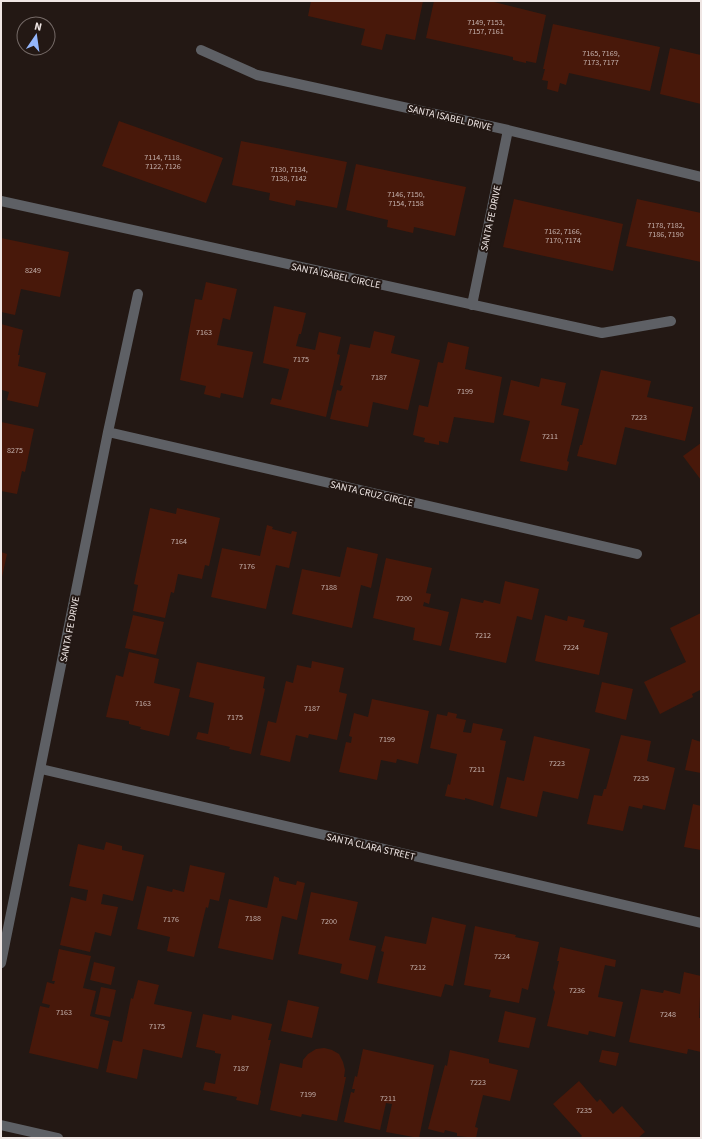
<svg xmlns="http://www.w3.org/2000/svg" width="702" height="1139" font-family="'Source Sans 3',sans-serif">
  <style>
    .building { fill: #48180a }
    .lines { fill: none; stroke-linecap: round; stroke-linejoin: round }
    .street { stroke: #5e6065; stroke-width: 10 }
    .labels { text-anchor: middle; stroke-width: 4; stroke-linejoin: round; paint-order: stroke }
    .number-label { font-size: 8px; fill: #c5b2ae }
    .street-label { font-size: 10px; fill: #efe6e4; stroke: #231814 }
  </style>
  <rect width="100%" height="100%" fill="#231814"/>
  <path class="building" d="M311 1H423L415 40 386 34 382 50 361 45 365 29 308 16Z
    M434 1H490L546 15 536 63 526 61V63L513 60V57L426 38Z
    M553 24 660 47 650 91 569 73 566 85 560 83 558 92 547 89 548 81 542 80 545 69H543Z
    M670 48 701 55V104L660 94Z
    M119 121 223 158 206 203 102 166Z
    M241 141 347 162 337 208 296 200 295 206 269 200 270 193 232 185Z
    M356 164 466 187 455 236 414 227 413 233 387 227 388 220 346 210Z
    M514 199 623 224 613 271 503 247Z
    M637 199 701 213V262L626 246Z
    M1 238 69 252 60 297 21 289 15 315 1 312Z
    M206 282 237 289 230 320 223 318 217 345 253 352 243 398 221 393 220 398 204 394 206 386 180 380 195 299 202 300Z
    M274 306 306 313 301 334H299L296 346 315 350 319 332 341 337 337 354 340 355 326 417 270 404 272 398 281 400 289 369 263 363Z
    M1 324 23 330 18 355H20L18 366 46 373 38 407 7 400 9 392 2 390Z
    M374 331 395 336 391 353 420 360 408 410 373 402 368 427 330 419 337 390 341 391 343 386 340 385 350 344 370 348Z
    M448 342 469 347 465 369 502 377 494 423 454 417 448 443 439 441V445L424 442 425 438 413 435 419 405 428 407 438 362 443 363Z
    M601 370 651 381 647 397 693 407 685 441 625 427 616 465 577 456 580 445H582Z
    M541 378 566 383 561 405 579 409 567 461 569 462 567 471 520 461 530 421 503 415 511 380 539 387Z
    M1 422 34 429 25 472 22 471 17 494 1 491Z
    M701 443V480L683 456Z
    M150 508 176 514 177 508 220 518 209 566 205 565 202 579 178 574 174 593 171 592 165 618 133 611 138 585 134 584Z
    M267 525 273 527 272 529 291 534 292 531 297 532 289 568 276 565 266 609 211 597 222 548 260 556Z
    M347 547 378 554 371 588 361 585 352 628 292 614 302 569 340 577Z
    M1 552 7 554 2 577H1Z
    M386 558 432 568 426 593 431 594 429 604 424 602 423 606 449 612 441 646 413 640 415 628 373 618Z
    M505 581 539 589 532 620 517 616 506 663 449 650 461 598 483 603 484 600 500 604Z
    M701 613V693L700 690 692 694 693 697 660 714 644 682 686 662 670 628Z
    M133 615 164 622 156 655 125 648Z
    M545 615 567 621 568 616 585 620 583 627 608 633 599 675 535 661Z
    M129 652 159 659 154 683 180 689 169 736 140 729 141 727 129 724V721L106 717 116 675 123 677Z
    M312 661 344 668 339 692 347 694 337 740 309 734 308 738 296 735 290 762 260 755 268 721 276 723 286 681 293 683 297 665 311 668Z
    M197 662 265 677 263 688 265 689 251 754 229 749 230 747 196 739 198 732 208 734 214 703 189 697Z
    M602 682 633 689 626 720 595 712Z
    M372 699 429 711 418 764 397 759 396 763 381 760 377 780 339 772 346 742 351 743 352 737 349 736 354 713 368 717Z
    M448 712 457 714 456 718 466 720 463 732 471 733 473 723 503 729 500 740 506 741 493 806 465 798V800L445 796 448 784 450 785 457 754 430 748 437 714 447 716Z
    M621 735 651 741 647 761 675 768 665 810 643 805 642 809 629 806 623 831 587 824 594 795 602 796 604 789H606Z
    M534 736 590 749 578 799 543 791 537 817 500 808 507 777 524 781Z
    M692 739 701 742V773L685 770Z
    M693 804 701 806V850L684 847Z
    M106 842 122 846V850L144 855 133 901 103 894 101 904 118 907 111 936 95 932 90 952 60 945 71 897 86 901 88 890 69 886 78 844 104 850Z
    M190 865 225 873 219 901 210 899 208 908 206 907 194 957 167 951 170 937 137 929 147 886 172 892 173 889 184 892Z
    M274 876 279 878V881L296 885 297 881 305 883 297 920 282 916 273 960 218 948 229 899 267 908Z
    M311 892 358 902 349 940 376 946 368 980 340 973 342 964 298 954Z
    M432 917 466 925 453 986 445 984 441 997 377 983 384 952 381 951 385 936 426 944Z
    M475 926 516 935 515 937 539 942 528 990 522 988 519 1003 489 997 491 990 464 985Z
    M560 947 616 960 615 967 605 965 598 997 623 1002 615 1037 589 1031 588 1035 547 1026 555 992 553 988 559 961H557Z
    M59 949 91 956 83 988 96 991 90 1016 109 1021 98 1069 29 1053 40 1006 49 1008 50 1005 42 1003 47 982 54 984 55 981H52Z
    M94 962 115 967 111 985 90 980Z
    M684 972 701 976 699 1018H701V1052L688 1049 687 1054 629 1042 641 989 663 993 664 990 680 994Z
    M138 980 159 985 154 1004 192 1012 182 1058 143 1049 137 1079 106 1072 113 1040 122 1042 131 998 133 999Z
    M101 987 116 990 110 1017 95 1014Z
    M288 1000 319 1007 312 1038 281 1031Z
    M505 1011 536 1018 529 1048 498 1042Z
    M203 1014 231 1020 232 1015 272 1024 268 1040H271L260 1090 261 1091 258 1105 236 1100 237 1097 203 1090 205 1082 215 1084 221 1054 215 1053V1051L196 1047Z
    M324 1048 332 1050 339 1054 343 1062 345 1070 344 1077H346L337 1121 302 1114 301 1117 270 1110 280 1063 302 1068 303 1060 308 1054 316 1049Z
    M363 1049 434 1065 419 1138 386 1132 392 1104 386 1103 380 1130 344 1122 351 1092 354 1093 355 1089H352L355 1076 357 1077Z
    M450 1050 489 1059V1063L518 1070 510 1101 483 1095 475 1127 478 1128 476 1138 457 1136V1133L445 1130 444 1133 428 1129 445 1065 447 1066Z
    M602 1050 619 1053 616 1066 599 1062Z
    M579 1081 597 1102 600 1099 613 1114 622 1106 645 1132 638 1138H580L582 1136 553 1104Z"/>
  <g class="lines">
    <path class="street" d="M201 50 257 75 508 130 701 177
      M1 201 602 333 671 321
      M472 305 508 130
      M108 432 637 554
      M41 769 701 923
      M1 963 108 432 138 294
      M1 1125 58 1138"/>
  </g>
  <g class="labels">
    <g class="number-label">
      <text x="486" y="25">7149, 7153,<tspan x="486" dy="9">7157, 7161</tspan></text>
      <text x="601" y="56">7165, 7169,<tspan x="601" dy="9">7173, 7177</tspan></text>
      <text x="163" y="160">7114, 7118,<tspan x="163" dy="9">7122, 7126</tspan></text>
      <text x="289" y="172">7130, 7134,<tspan x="289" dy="9">7138, 7142</tspan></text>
      <text x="406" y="197">7146, 7150,<tspan x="406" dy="9">7154, 7158</tspan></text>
      <text x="666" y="228">7178, 7182,<tspan x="666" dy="9">7186, 7190</tspan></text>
      <text x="563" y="234">7162, 7166,<tspan x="563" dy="9">7170, 7174</tspan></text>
      <text x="33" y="273">8249</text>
      <text x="204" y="335">7163</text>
      <text x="301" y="362">7175</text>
      <text x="379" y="380">7187</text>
      <text x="465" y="394">7199</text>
      <text x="639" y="420">7223</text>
      <text x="550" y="439">7211</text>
      <text x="15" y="453">8275</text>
      <text x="179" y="544">7164</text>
      <text x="247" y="569">7176</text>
      <text x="329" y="590">7188</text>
      <text x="404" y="601">7200</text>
      <text x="483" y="638">7212</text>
      <text x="571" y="650">7224</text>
      <text x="143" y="706">7163</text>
      <text x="312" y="711">7187</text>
      <text x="235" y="720">7175</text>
      <text x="387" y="742">7199</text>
      <text x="557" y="766">7223</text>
      <text x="477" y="772">7211</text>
      <text x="641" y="781">7235</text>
      <text x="253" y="921">7188</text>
      <text x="171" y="922">7176</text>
      <text x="329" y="924">7200</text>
      <text x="502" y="959">7224</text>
      <text x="418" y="970">7212</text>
      <text x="577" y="993">7236</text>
      <text x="64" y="1015">7163</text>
      <text x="668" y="1017">7248</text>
      <text x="157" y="1029">7175</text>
      <text x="241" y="1071">7187</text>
      <text x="478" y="1085">7223</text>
      <text x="308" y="1097">7199</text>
      <text x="388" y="1101">7211</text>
      <text x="584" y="1113">7235</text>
    </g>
    <g class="street-label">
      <text transform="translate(450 117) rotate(13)" y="4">SANTA ISABEL DRIVE</text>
      <text transform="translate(490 218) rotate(-78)" y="4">SANTA FE DRIVE</text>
      <text transform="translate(336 275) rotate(12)" y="4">SANTA ISABEL CIRCLE</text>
      <text transform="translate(372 493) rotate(13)" y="4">SANTA CRUZ CIRCLE</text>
      <text transform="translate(69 629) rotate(-79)" y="4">SANTA FE DRIVE</text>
      <text transform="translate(371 846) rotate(13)" y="4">SANTA CLARA STREET</text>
    </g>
  </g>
  <rect width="702" height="1139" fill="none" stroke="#efe6e4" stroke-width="4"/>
  <g transform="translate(36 36) rotate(13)"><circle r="19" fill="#231814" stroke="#756a67"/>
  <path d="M0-3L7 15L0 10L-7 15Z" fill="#94b7fd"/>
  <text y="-6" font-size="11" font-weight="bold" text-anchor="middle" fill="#efe6e4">N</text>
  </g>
</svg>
